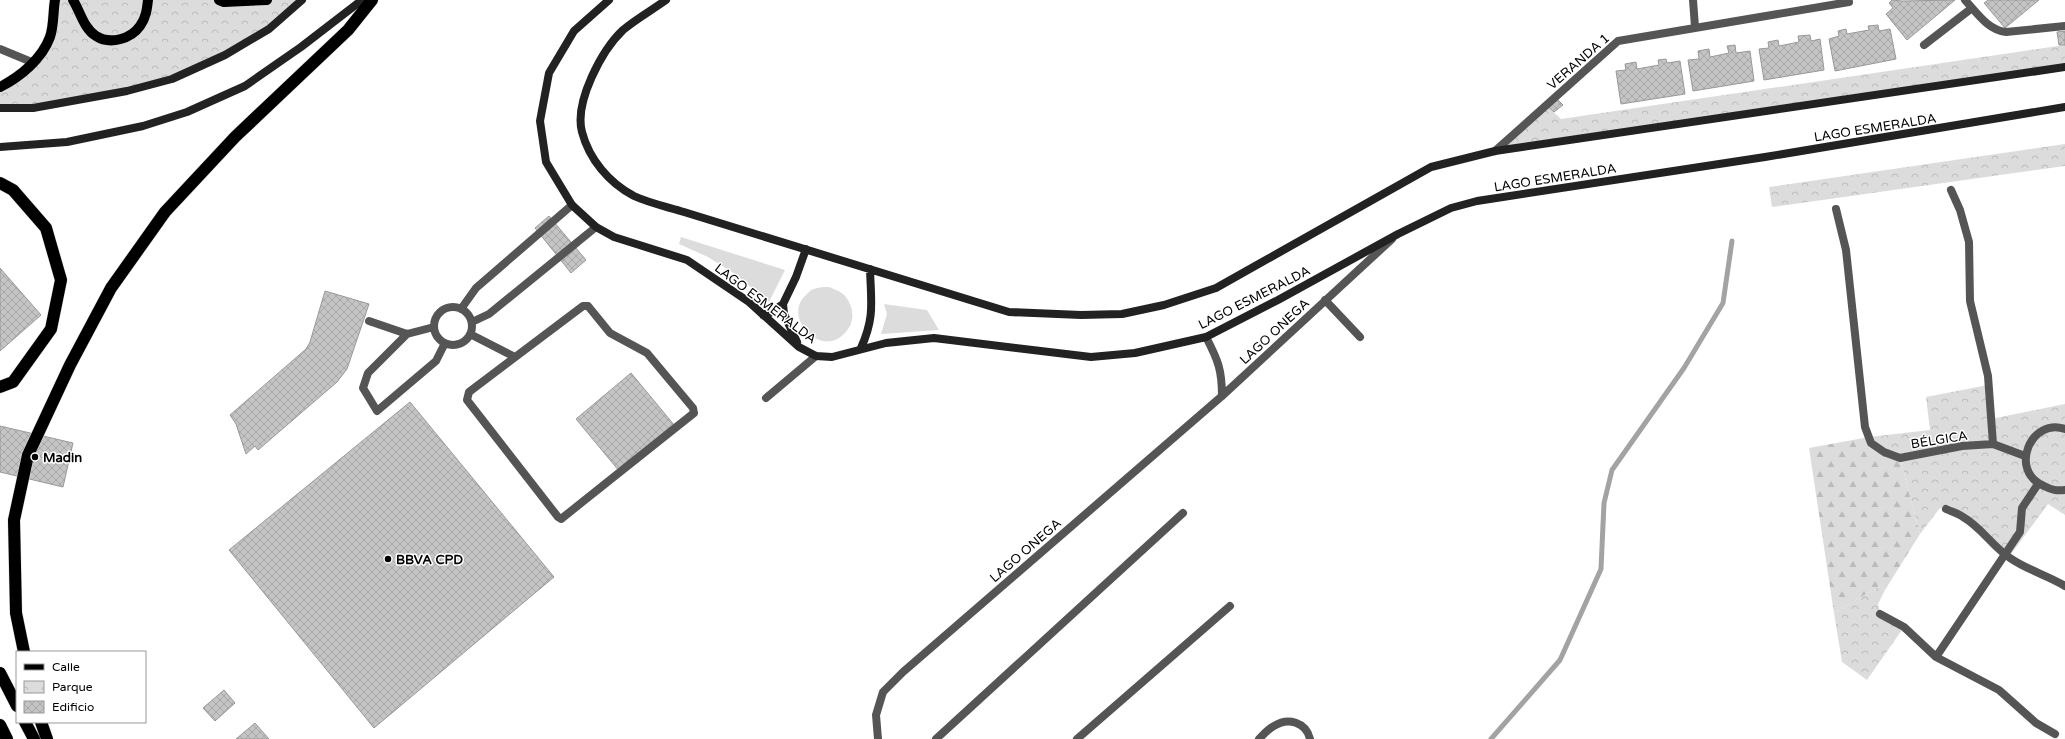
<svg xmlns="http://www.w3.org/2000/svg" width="2065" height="739" font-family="'Varela Round',sans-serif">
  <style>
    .green { fill: #dcdcdc }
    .forest { fill: url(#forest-firs) }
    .park { fill: url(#park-crowns) }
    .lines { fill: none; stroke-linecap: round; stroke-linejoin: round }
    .stream { stroke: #a3a3a3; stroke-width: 5 }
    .building { fill: url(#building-cross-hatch); stroke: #999 }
    .primary-casing { stroke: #dbdbdb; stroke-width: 11 }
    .highway-casing { stroke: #dbdbdb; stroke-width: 13 }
    .lane { stroke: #555; stroke-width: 8 }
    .street { stroke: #555; stroke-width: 8 }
    .secondary { stroke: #222; stroke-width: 8 }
    .primary { stroke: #000; stroke-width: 10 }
    .highway { stroke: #000; stroke-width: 12 }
    .poi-dot { fill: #000; stroke: #fff; stroke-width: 1.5 }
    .labels { text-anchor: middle; stroke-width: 3; stroke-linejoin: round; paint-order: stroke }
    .street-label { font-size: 13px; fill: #000; stroke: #fff }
    .poi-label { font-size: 13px; font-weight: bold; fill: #000; stroke: #fff; text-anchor: start }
  </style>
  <defs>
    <pattern id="forest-firs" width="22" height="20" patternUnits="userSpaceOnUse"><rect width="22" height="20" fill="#dcdcdc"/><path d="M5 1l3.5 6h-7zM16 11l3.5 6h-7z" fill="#bbb"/></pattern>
    <pattern id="park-crowns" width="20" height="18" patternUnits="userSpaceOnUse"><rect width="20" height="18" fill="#dcdcdc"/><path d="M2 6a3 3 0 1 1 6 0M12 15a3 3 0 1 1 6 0" fill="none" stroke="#bbb"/></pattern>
    <pattern id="building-cross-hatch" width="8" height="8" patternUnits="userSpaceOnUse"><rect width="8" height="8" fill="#c4c4c4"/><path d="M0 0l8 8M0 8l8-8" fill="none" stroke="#a7a7a7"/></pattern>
  </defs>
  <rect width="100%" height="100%" fill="#fff"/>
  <path class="green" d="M681 237 785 270 769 302 735 274 708 257 679 244Z
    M829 287C834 289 842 292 845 296 855 308 855 323 844 334 820 358 783 318 805 296 807 294 810 290 814 289 819 287 824 287 829 287Z
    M884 304 927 310 939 330 881 334 887 314Z"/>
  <path class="forest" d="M1869 437 1900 458 1920 534 1885 590 1880 586 1834 613 1809 448Z"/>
  <path class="park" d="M55 0H302L269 29 172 79 81 100 0 108V87L34 63 50 37Z
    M2065 45V67L1495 151 1546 105 1561 119Z
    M2065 144V166L1772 207 1769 187Z
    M1988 385 1991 419 2065 404V515L2048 504 2009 557 1982 532 1946 509 1940 508 1920 534 1900 458 1869 437 1930 430 1926 397Z
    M1880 586 1885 590 1878 604 1880 614 1904 627 1867 680 1842 662 1834 613Z"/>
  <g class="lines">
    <path class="stream" d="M1491 739 1560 660 1601 569 1604 503 1612 470 1684 368 1723 303 1732 241"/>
  </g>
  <path class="building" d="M1892 0 1902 1 1955 0 1907 40 1886 14 1893 8 1889 3Z
    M1988 0H2039L2005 28 1984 3Z
    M1878 25 1879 31 1890 29 1896 59 1835 71 1829 39 1839 36 1838 31 1846 29 1847 34 1869 30 1868 26Z
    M2065 31V45H2059L2057 32Z
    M1810 35 1811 41 1820 39 1824 70 1764 80 1759 49 1769 48 1768 42 1778 40 1779 46 1799 42 1798 36Z
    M1735 45 1736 53 1750 51 1754 81 1693 91 1688 60 1699 59 1698 51 1709 49 1710 57 1729 53 1727 46Z
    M1666 59 1667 63 1680 61 1685 94 1621 104 1616 71 1626 70 1625 64 1636 62 1637 69 1659 65 1658 60Z
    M1555 97 1563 105 1554 112 1546 105Z
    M549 216 586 260 571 273 535 228Z
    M0 268 41 315 0 351Z
    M325 291 369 304 347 369 337 382 258 450 255 446 246 454 236 424 230 415 306 349 310 342Z
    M631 373 675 426 620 472 576 419Z
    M410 402 554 577 374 728 229 550Z
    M0 426 73 443 63 487 0 472Z
    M224 690 235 703 215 721 203 708Z
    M255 723 269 739H236Z"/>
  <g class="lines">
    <g class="primary-casing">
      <path id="primary" d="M73 0C80 11 84 29 96 36 110 45 131 39 140 26 146 18 147 9 148 0
        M219 0 224 2 267 0
        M0 87C20 77 42 59 50 37 54 26 53 11 55 0"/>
    </g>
    <g class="highway-casing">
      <path id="highway" d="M0 183 13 190 46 228 61 280 51 329 13 382 0 387
        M24 652 16 613 14 520 28 455 70 365 111 288 165 212 235 137 348 30 372 0
        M0 673 17 706
        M25 722 34 739
        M41 722 47 739
        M0 725 7 739"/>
    </g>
    <path class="lane" d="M0 49 34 63
      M583 306H588L610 333 647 353 693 408 694 413 561 519 558 517 467 400 469 392Z
      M434 326a19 19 0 1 1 38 0a19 19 0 1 1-38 0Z
      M461 309 476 288 572 205
      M369 321 407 334 434 327
      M472 322 489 314 596 227
      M407 334 368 373 363 388 377 411 436 361 445 343
      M470 334 515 357
      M766 398 816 356"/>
    <path class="street" d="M1693 0 1695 27
      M1965 0C1977 13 1988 30 2006 32L2065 26
      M1924 45 1972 8
      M1495 151 1618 41 1849 2
      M1836 209 1846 250 1865 427 1871 443 1884 452 1900 458 1962 446 1993 444 1988 376 1970 301 1969 242 1960 210 1951 190
      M1325 300 1360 337
      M1206 337C1218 360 1222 370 1222 396
      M2065 429C2031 417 2008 471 2044 486 2052 490 2056 491 2065 490
      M1993 444 2025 456
      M1946 509C1952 512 1958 513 1963 517 1981 527 1992 546 2010 558 2027 570 2047 575 2065 586
      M1880 614 1904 627 1936 657 1999 690 2036 723 2055 734
      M1936 657 2020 532 2022 508 2038 484
      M878 739 876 715 883 692 903 672 1222 396 1392 239
      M936 739 1183 513
      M1077 739 1230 606
      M1259 739C1263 735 1268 729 1274 726 1288 717 1306 722 1310 739"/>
    <path class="secondary" d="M609 0 574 31 549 73 540 121 546 162 572 205 596 227 614 237 687 260 749 302 799 347 816 356 832 357 886 343 934 338 1091 357 1135 353 1206 337 1278 300 1398 234 1451 208 1477 201 1765 157 2065 107
      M666 0C652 10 636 19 623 30 602 50 574 102 582 132 589 159 609 183 634 196 649 203 668 207 684 212L1009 312 1081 315 1122 314 1164 305 1216 288 1431 167 1495 151 2065 67
      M0 108H33L127 91 172 79 225 55 269 29 302 0
      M0 147 67 142 143 126 187 112 245 86 301 47 362 0
      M763 315 770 313 783 304
      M797 342 784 314 783 304 796 277 806 249
      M861 348C875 317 871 302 870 269"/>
    <use href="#primary" class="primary"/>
    <use href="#highway" class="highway"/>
  </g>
  <g class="poi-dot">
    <circle cx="35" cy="457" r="4"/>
    <circle cx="388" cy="559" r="4"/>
  </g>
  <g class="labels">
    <g class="street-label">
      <text transform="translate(1578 61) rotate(-41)" y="5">VERANDA 1</text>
      <text transform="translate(1875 127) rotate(-9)" y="5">LAGO ESMERALDA</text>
      <text transform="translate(1555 177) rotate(-9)" y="5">LAGO ESMERALDA</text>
      <text transform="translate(1254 297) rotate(-27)" y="5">LAGO ESMERALDA</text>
      <text transform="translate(766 303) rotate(37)" y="5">LAGO ESMERALDA</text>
      <text transform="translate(1274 331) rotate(-43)" y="5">LAGO ONEGA</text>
      <text transform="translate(1939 439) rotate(-9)" y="5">BÉLGICA</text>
      <text transform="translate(1025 550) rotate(-41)" y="5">LAGO ONEGA</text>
    </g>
    <g class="poi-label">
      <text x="43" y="462">Madin</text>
      <text x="396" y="564">BBVA CPD</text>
    </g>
  </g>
  <rect x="16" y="651" width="130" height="72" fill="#ffffff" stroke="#999999"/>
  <rect x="24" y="664" width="20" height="6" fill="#000000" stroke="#999999"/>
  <text x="52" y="671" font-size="12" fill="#000000">Calle</text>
  <rect x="24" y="681" width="20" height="12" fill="url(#park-crowns)" stroke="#999999"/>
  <text x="52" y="691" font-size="12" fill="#000000">Parque</text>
  <rect x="24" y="701" width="20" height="12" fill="url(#building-cross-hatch)" stroke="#999999"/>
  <text x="52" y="711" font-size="12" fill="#000000">Edificio</text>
</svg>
